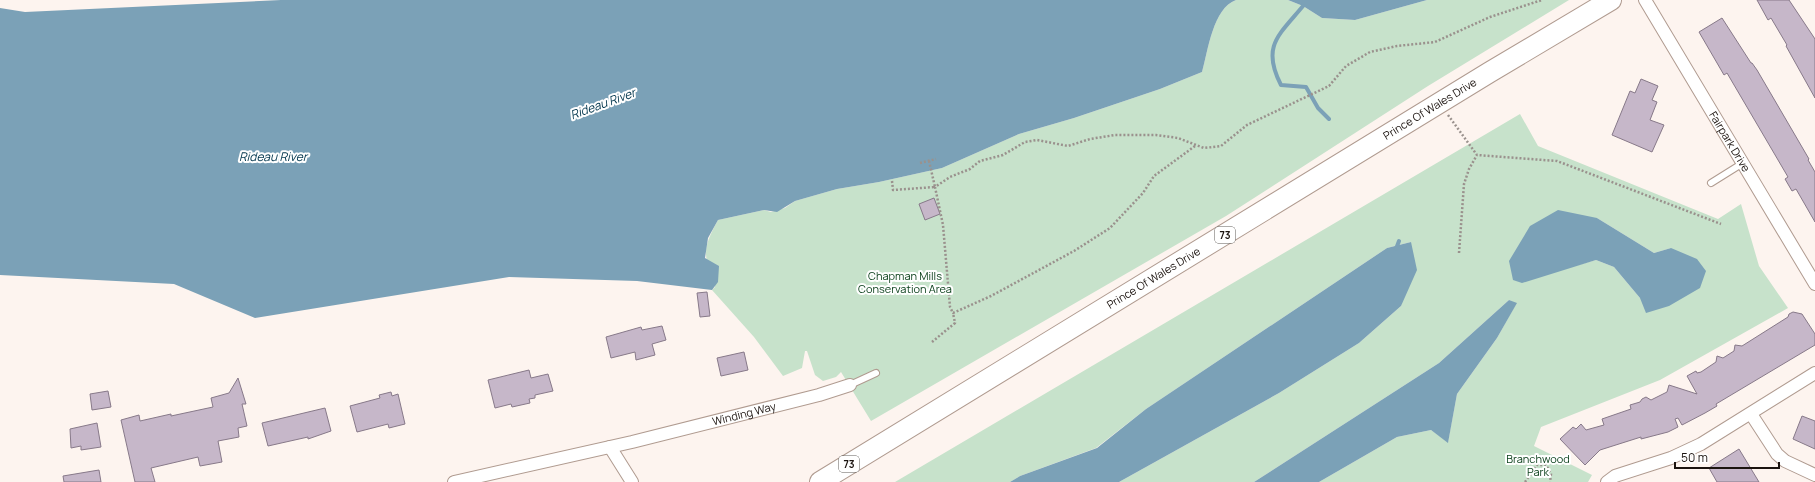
<svg xmlns="http://www.w3.org/2000/svg" width="1815" height="482" font-family="Manrope,sans-serif">
  <style>
    .green { fill: #c7e2cb; fill-rule: evenodd }
    .water { fill: #7ba1b7 }
    .lines { fill: none; stroke-linecap: round; stroke-linejoin: round }
    .stream { stroke: #7ba1b7; stroke-width: 4 }
    .building { fill: #c6b7c9; stroke: #877989 }
    .service-casing { stroke: #b09b90; stroke-width: 8 }
    .minor-casing { stroke: #b09b90; stroke-width: 14 }
    .primary-casing { stroke: #b09b90; stroke-width: 22 }
    .path { stroke: #9a918d; stroke-width: 2.5; stroke-dasharray: 2 2; stroke-linecap: butt }
    .service { stroke: #fff; stroke-width: 6 }
    .minor { stroke: #fff; stroke-width: 12 }
    .primary { stroke: #fff; stroke-width: 20 }
    .labels { text-anchor: middle; stroke-width: 4; stroke-linejoin: round; paint-order: stroke }
    .shield { fill: #fff; stroke: #5f5a57; stroke-width: 1 }
    .shield-label { font-size: 10px; font-weight: bold; fill: #1b130f }
    .street-label { font-size: 11px; fill: #1b130f; stroke: #fff }
    .park-label { font-size: 11px; fill: #0c411c; stroke: #fff }
    .water-label { font-size: 12px; font-style: italic; fill: #00354c; stroke: #fff }
  </style>
  <rect width="100%" height="100%" fill="#fdf4ef"/>
  <path class="green" d="M1236 0H1288L1303 6 1322 18 1355 20 1427 0H1569L1428 86 1226 216 871 421 841 372 836 377 823 381 815 375 807 351H805L802 368 783 376 754 337 712 290 715 287C704 255 701 251 718 220L764 210 771 212 785 208 795 201 837 189 879 182 942 168 1019 134 1074 118 1160 89 1202 72C1208 51 1213 8 1236 0Z
    M1520 114 1538 146 1718 219 1741 204 1759 266 1788 308 1660 380 1541 427 1534 446 1592 475 1588 482H1319L1397 437 1431 430 1448 442 1457 394 1497 338 1516 304 1509 300 1439 363 1254 482H1119L1279 393 1359 343 1401 306 1411 242 1387 248 1146 409 1096 448 1020 476 1010 482H895ZM1597 218 1654 253 1671 248 1640 298 1614 267 1596 260 1564 269Z"/>
  <path class="water" d="M281 0H1236C1213 8 1208 51 1202 72L1160 89 1074 118 1019 134 942 168 879 182 837 189 795 201 777 212 764 210 718 220 708 238 705 258 719 266 718 282 712 290 637 281 509 277 255 318 174 284 0 275V8L25 12Z
    M1288 0H1427L1355 20 1322 18 1303 6Z
    M1558 210 1597 218 1654 253 1671 248 1697 259 1706 271 1700 288 1669 306 1646 313 1640 298 1614 267 1596 260 1522 283 1513 280 1509 261 1530 226Z
    M1411 242 1417 270 1401 306 1359 343 1279 393 1119 482H1010L1020 476 1097 448 1146 409 1387 248Z
    M1509 300 1517 303 1497 338 1457 394 1448 443 1431 430 1397 437 1319 482H1254L1439 363Z"/>
  <g class="lines">
    <path class="stream" d="M1303 6C1279 35 1261 46 1281 85L1306 87 1318 108 1329 119
      M1396 249 1399 241"/>
  </g>
  <path class="building" d="M1757 0H1789L1815 39V98L1786 46 1787 45 1771 18 1768 20Z
    M1722 18 1751 63H1752L1757 70 1809 159 1808 160 1815 172V222L1796 189 1792 191 1785 179 1788 177 1727 73 1724 75 1699 32Z
    M1641 79 1658 86 1652 100 1657 102 1650 120 1664 125 1652 152 1612 135 1630 91 1635 93Z
    M934 198 940 214 925 220 919 204Z
    M707 292 710 316 700 317 697 293Z
    M1793 312 1802 314 1815 334V345L1716 404 1717 406 1705 413 1682 425 1678 418 1675 419 1678 427 1668 432 1641 439V437L1600 450 1585 465 1560 439 1573 427 1576 429 1581 424 1586 430 1604 425 1602 419 1631 409 1630 405 1640 402 1642 399 1646 397 1651 400 1667 392 1669 385 1697 394 1687 376 1696 371 1697 373 1701 372 1716 362 1717 356 1723 358 1734 351 1735 345 1742 346 1788 317 1789 314Z
    M662 326 666 340 652 344 655 355 636 360 635 352 611 358 606 337 641 327 642 330Z
    M744 352 748 370 721 376 717 358Z
    M529 370 531 378 548 374 553 391 535 395V398L529 399 530 403 512 407 511 404 495 408 488 380Z
    M238 378 246 404H242L247 426 238 428 239 437 218 441 222 462 200 466 198 457 151 468 155 482H135L121 420 139 415 140 421 171 414V416L213 407 211 398 229 393Z
    M108 391 111 407 92 410 90 394Z
    M391 392 392 396 398 394 405 424 389 428 388 424 357 432 350 406 380 398 379 395Z
    M325 408 331 431 308 439V437L268 446 262 423Z
    M1802 416 1815 421V449L1793 439Z
    M97 423 101 447 81 450V446L71 448 70 429Z
    M1739 449 1759 482H1717L1709 468Z
    M99 470 101 482H64L63 476Z"/>
  <g class="lines">
    <g class="service-casing">
      <path id="service" d="M1711 183 1743 163
        M850 385 876 373"/>
    </g>
    <g class="minor-casing">
      <g id="minor">
        <path id="s1" d="M1645 0 1815 284"/>
        <path d="M1751 414 1777 454 1785 461 1815 475"/>
        <path d="M610 447 632 482"/>
        <path id="s2" d="M454 482 632 442 819 395 850 385"/>
        <path d="M1607 482 1615 476 1671 458 1701 444 1815 373"/>
      </g>
    </g>
    <g class="primary-casing">
      <g id="primary">
        <path id="s3" d="M820 482 1490 72 1611 0"/>
      </g>
    </g>
    <path class="path" d="M1448 115 1477 155 1557 161 1721 224
      M1195 146 1154 176 1143 193 1110 228 1074 251 991 296 953 313 950 307 943 225 935 187 950 177 970 169 980 161 1003 155 1025 142 1037 140 1068 146 1090 139 1115 135H1156L1178 138 1204 148 1221 146 1247 125 1329 86 1346 66 1370 52 1397 46 1435 42 1490 17 1542 0
      M920 163 936 159
      M892 181 893 190 935 187 929 161
      M1459 253 1464 184 1469 169 1477 155
      M932 342 955 323 953 313
      M1525 482 1537 465H1546L1551 474 1550 482"/>
    <use href="#service" class="service"/>
    <use href="#minor" class="minor"/>
    <use href="#primary" class="primary"/>
  </g>
  <g class="labels">
    <g class="shield">
      <rect x="1215" y="227" width="20" height="16" rx="3"/>
      <rect x="839" y="456" width="20" height="16" rx="3"/>
    </g>
    <g class="shield-label">
      <text x="1225" y="239">73</text>
      <text x="849" y="468">73</text>
    </g>
    <g class="street-label">
      <text dy="4" stroke="none"><textPath href="#s3" startOffset="715">Prince Of Wales Drive</textPath></text>
      <text dy="4" stroke="none"><textPath href="#s1" startOffset="165">Fairpark Drive</textPath></text>
      <text dy="4" stroke="none"><textPath href="#s3" startOffset="391">Prince Of Wales Drive</textPath></text>
      <text dy="4" stroke="none"><textPath href="#s2" startOffset="298">Winding Way</textPath></text>
    </g>
    <g class="park-label">
      <text x="905" y="280">Chapman Mills<tspan x="905" dy="13">Conservation Area</tspan></text>
      <text x="1538" y="463">Branchwood<tspan x="1538" dy="13">Park</tspan></text>
    </g>
    <g class="water-label">
      <text transform="translate(603 104) rotate(-20)" y="4">Rideau River</text>
      <text x="273" y="161">Rideau River</text>
    </g>
  </g>
  <path d="M1675 462v6h104v-6" fill="none" stroke="#1b130f" stroke-width="2"/>
  <text x="1681" y="462" font-size="12" fill="#1b130f" stroke="#ffffff" stroke-width="3" paint-order="stroke">50 m</text>
</svg>
